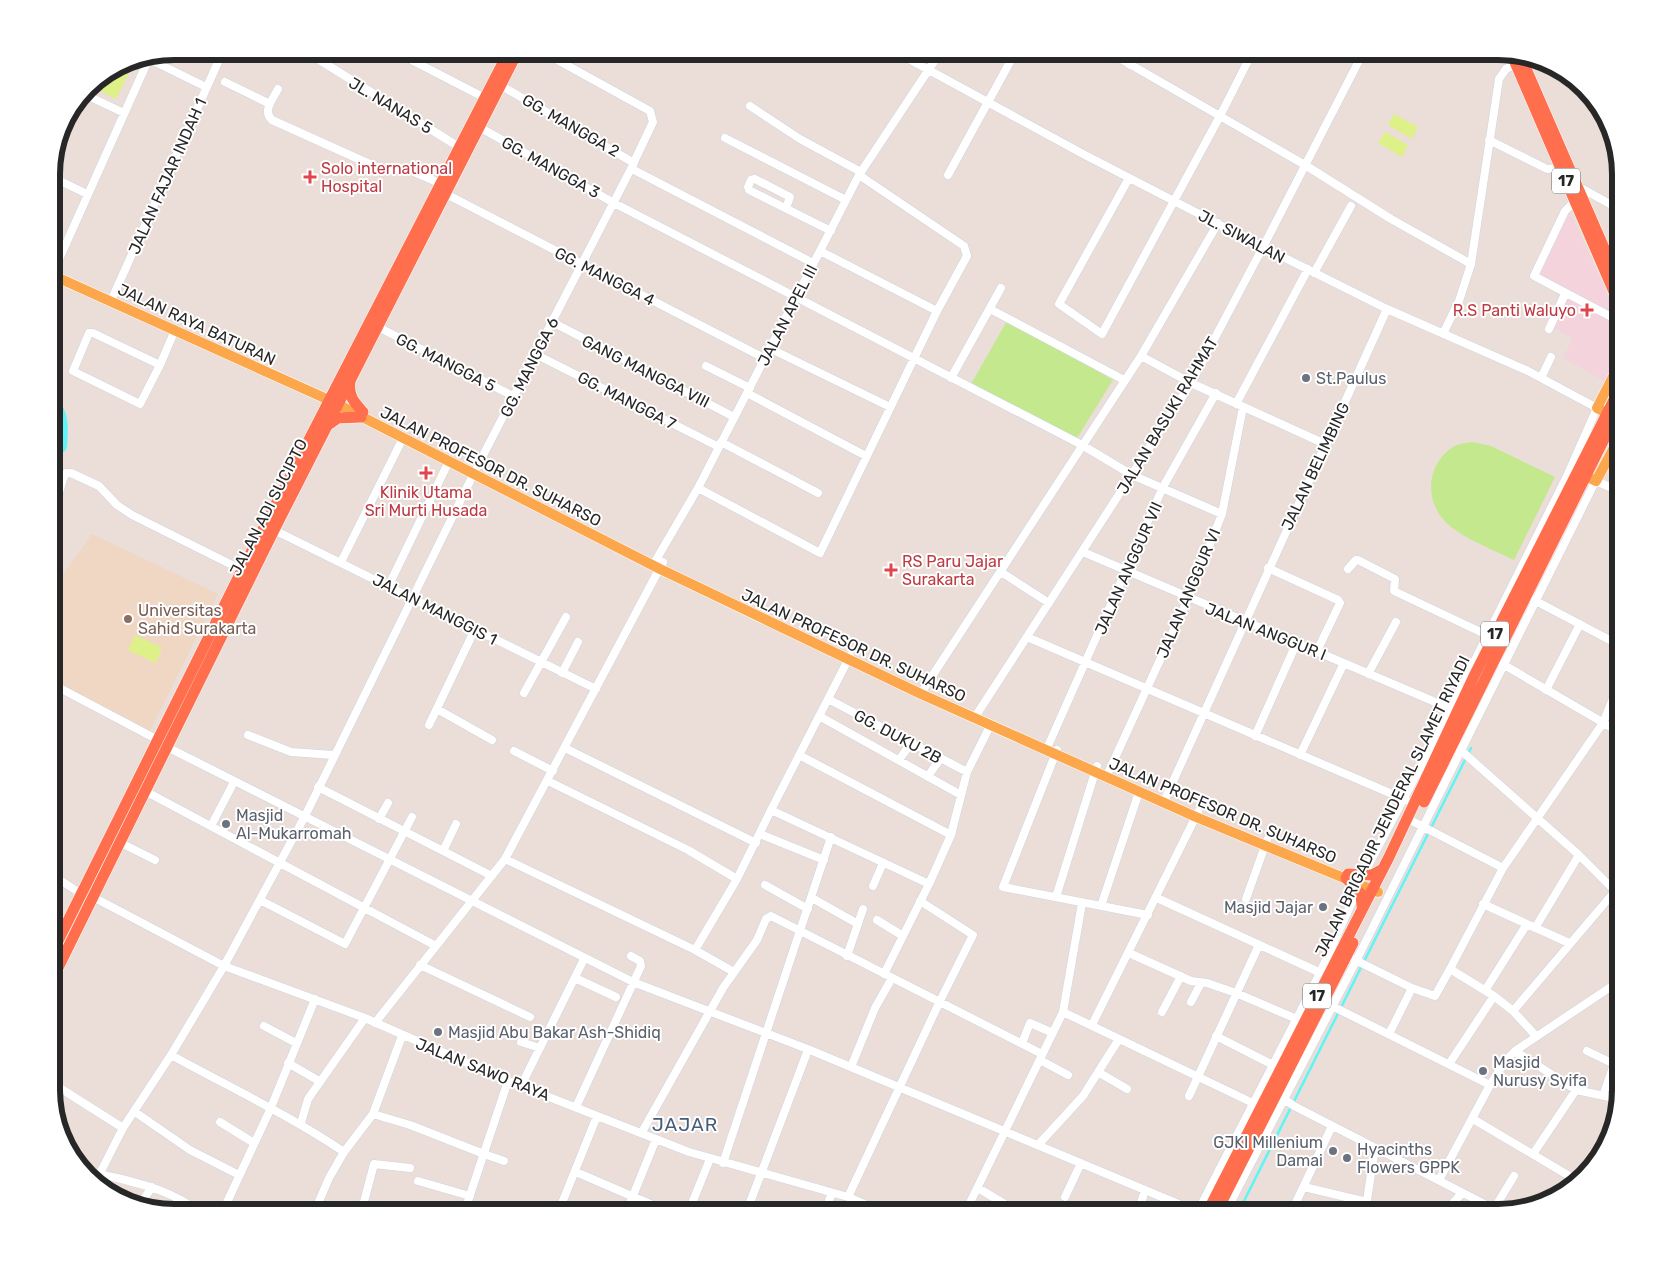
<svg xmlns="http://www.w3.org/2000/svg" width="1672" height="1264" font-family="Rubik,sans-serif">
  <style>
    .education { fill: #efd7c4 }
    .medical { fill: #f4d3dc }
    .green { fill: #c3e88e }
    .pitch { fill: #def088 }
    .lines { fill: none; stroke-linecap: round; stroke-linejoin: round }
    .stream { stroke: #5ff5f8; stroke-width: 2.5 }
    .river { stroke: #5ff5f8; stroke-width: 14 }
    .minor-casing { stroke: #ccd6e2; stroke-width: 9 }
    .major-casing { stroke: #fff; stroke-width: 11 }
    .highway-casing { stroke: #fff; stroke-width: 12 }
    .minor { stroke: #fff; stroke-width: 8 }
    .major { stroke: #fca74c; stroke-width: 10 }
    .highway { stroke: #ff6f4e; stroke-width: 11 }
    .health-dot { fill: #e0444e; stroke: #fff; stroke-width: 2 }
    .worship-dot { fill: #6b7280; stroke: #fff; stroke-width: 2 }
    .education-dot { fill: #8d6e63; stroke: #fff; stroke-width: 2 }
    .labels { text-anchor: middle; stroke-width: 4; stroke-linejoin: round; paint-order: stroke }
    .shield { fill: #fff; stroke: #686868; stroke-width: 1 }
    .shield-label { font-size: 15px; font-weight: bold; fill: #272727 }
    .street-label { font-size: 16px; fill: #272727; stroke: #fff }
    .health-label { font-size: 16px; fill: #be3a42; stroke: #fff; text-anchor: start }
    .worship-label { font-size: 16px; fill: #5b616d; stroke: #fff; text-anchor: start }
    .education-label { font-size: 16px; fill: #785e54; stroke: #fff; text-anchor: start }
    .quarter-label { font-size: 19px; letter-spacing: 1px; fill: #455c7b; stroke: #fff }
    .rim { fill: none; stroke: #272727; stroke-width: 6 }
  </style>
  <rect width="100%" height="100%" fill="#ebddd7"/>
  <path class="education" d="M92 534 218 594 149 733 52 682V590Z"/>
  <path class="medical" d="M1570 213 1606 291 1621 329V350L1605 381 1563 358 1573 338 1552 327 1568 294 1538 276Z"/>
  <path class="green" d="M1007 321 1113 380 1077 438 971 384Z
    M1472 442 1491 446 1555 477 1514 560C1496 551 1463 538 1449 525 1424 504 1425 465 1453 447 1458 444 1466 443 1472 442Z"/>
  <path class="pitch" d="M132 60 135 61 116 99 90 86Z
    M1394 114 1418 127 1412 139 1388 125Z
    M1385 132 1408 145 1402 157 1378 143Z
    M135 635 162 648 156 663 128 650Z"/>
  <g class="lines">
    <path class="stream" d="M1238 1213 1471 748"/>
    <path class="river" d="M52 453 60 446C61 430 63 416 52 403"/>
    <g class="minor-casing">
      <path id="minor" d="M305 51 459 147
        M394 51 485 98
        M541 51 650 111 653 122 634 162
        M894 51 1083 154 1263 247 1387 309 1528 371 1597 408 1566 478 1438 734 1369 864 1320 973 1197 1213
        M1107 51 1305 165 1391 219 1471 264
        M145 57 206 87
        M1130 65 1137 51
        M225 82 270 104
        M278 89C273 99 262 111 272 120L374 166 389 170 407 169 444 185
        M84 94 124 113
        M750 106 800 139 861 172
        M479 127 614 203 1082 445 1132 475 1222 514
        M725 138 846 200
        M1489 140 1547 169 1560 168
        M632 169 813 263
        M948 175 1016 51
        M52 177 87 194
        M1129 178 1059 304 1102 334 1220 116 1253 51
        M1579 187 1621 210
        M446 194 764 358
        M1575 201 1565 211 1534 276 1621 322
        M786 208 790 197 755 179 751 180 748 187 749 190 831 231
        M822 252 937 311
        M1314 273 1351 206
        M52 275 150 56
        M111 301 223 51
        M990 309 1124 380
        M558 325 734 417
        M378 327 513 396
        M1549 329 1565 294
        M1443 334 1459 301 1471 264 1499 79 1506 69 1515 64
        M769 348 890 407
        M535 354 719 447
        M1141 356 1191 383 1325 444
        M160 365 140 404 73 371 89 333H93L160 365 175 330
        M706 366 750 388
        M951 378 1001 288
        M1541 378 1551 357
        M747 393 866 456
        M1236 404 1308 269
        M721 442 818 493
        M698 488 820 553 937 311 967 256 964 246 859 175
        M52 517 63 479 66 473H71L99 486 117 505 132 515 242 570
        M274 530 596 689
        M1083 552 1454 710
        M341 562 403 438
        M653 565 698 488 859 175 941 51
        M1268 568 1338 600 1340 603 1317 651
        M1348 569 1356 560H1358L1395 579 1394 591 1487 635
        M1001 572 1049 603
        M389 585 449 461
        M1532 599 1621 646
        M1027 637 1406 800
        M850 656 771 810 929 884 951 835 967 772 990 726
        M1499 662 1621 733
        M562 673 578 642
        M1368 674 1396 622
        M52 684 158 740
        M923 690 1141 356 1218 223
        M1546 690 1580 624
        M524 693 566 617
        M828 699 967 772
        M437 709 492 740
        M977 714 1191 383 1263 247 1364 51
        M819 716 961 795
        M429 725 475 629
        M248 735 291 752 333 755
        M1255 736 1297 642
        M165 746 633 982 810 1050 1200 1213
        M1048 746 1163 487 1216 393
        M1457 747 1579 855 1621 897
        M565 748 756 843
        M1057 750 1003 887 1148 915
        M514 751 553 771
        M799 755 951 835
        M1300 755 1344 663
        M899 760 911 743
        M1109 771 1188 599 1222 514 1243 407
        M928 776 941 758
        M548 781 688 850 737 879
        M318 787 492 876
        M143 790 436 946
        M1166 797 1387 309
        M379 819 388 803
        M1414 822 1503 868 1603 723 1621 679
        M211 826 234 782
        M760 834 824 860
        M125 845 155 860
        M443 851 456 824
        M505 859 695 950 737 879 771 810
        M52 875 80 893
        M765 885 808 909
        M873 886 883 863
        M93 897 224 966 365 1018 508 1081 689 1152 848 1197 885 1213
        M1056 897 1097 766
        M812 898 858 924
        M1157 898 1323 974
        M1246 899 1267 840
        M260 900 345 944 412 817
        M1483 904 1569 943
        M1101 906 1139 792
        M877 920 903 936
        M1535 928 1579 855
        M695 950 734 972
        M1129 953 1191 981 1207 983 1236 993 1299 1020
        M847 956 863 909
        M1353 959 1412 988
        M420 965 530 1017
        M1450 969 1503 868
        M884 974 929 884
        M575 978 616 997
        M1486 989 1527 924
        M1191 1002 1201 983
        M1328 1004 1490 1085 1439 1180
        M1513 1011 1536 1036
        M1063 1012 1257 1105
        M1162 1012 1181 976
        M375 1023 505 859 663 562
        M1092 1025 1198 812
        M264 1026 296 1043
        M1389 1034 1412 988 1435 996 1450 969 1494 996
        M1216 1036 1277 1067
        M521 1042 540 1048
        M1022 1043 1030 1023 1053 1033
        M1515 1051 1576 1090 1619 1099
        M1587 1051 1614 1064
        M171 1055C229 1087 289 1115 344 1152
        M1040 1060 1068 1075
        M288 1063 319 1081
        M1449 1064 1494 996 1513 1011 1621 884
        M851 1067 875 1008 892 978
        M1098 1072 1127 1089
        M52 1083 123 1128
        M1490 1085 1506 1060 1515 1051 1621 980
        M521 1086 584 959
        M1189 1096 1259 945
        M1603 1096 1614 1064 1621 1052
        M1281 1097 1294 1106 1500 1212
        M576 1107 641 966 640 961 631 956
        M135 1112 190 1150 239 1175
        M373 1114 410 1125 484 1154
        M1473 1119 1576 1180
        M220 1122 254 1143
        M301 1123 308 1099 365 1018
        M642 1132 723 988 757 940 766 919 771 916 1042 1054
        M1038 1145 1083 1096 1119 1039
        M484 1154 504 1161
        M1533 1154 1576 1090
        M723 1163 831 837
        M576 1172 671 1213
        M101 1174C136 1183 171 1189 200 1213
        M418 1181 470 1196
        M95 1183 123 1128 171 1055 224 966 305 816 476 469 634 163 500 85
        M1304 1187 1367 1202
        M978 1188 1018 1212
        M848 1197 940 1001 973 935 920 901
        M1065 1197 1081 1163
        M138 1207 152 1187
        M1494 1209 1514 1176
        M222 1213 270 1110 315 999
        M314 1213 329 1178 344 1152 373 1114 402 1036
        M361 1213 374 1164 410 1168
        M464 1213 508 1081
        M558 1213 597 1116
        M626 1213 656 1139
        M688 1213 710 1159
        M746 1213 808 1050
        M824 1213 832 1193
        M965 1213 1063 1012 1082 903
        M1138 1213 1145 1190
        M1225 1213 1356 961 1593 486 1596 481 1621 492
        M1291 1213 1332 1126
        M1365 1213 1375 1148
        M1444 1213 1462 1193"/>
    </g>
    <g class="major-casing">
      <path id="major" d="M52 275 329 400 660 569 921 694 1196 817 1378 892
        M1607 413 1597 408 1621 361
        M1585 476 1596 481 1621 435"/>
    </g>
    <g class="highway-casing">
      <path id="highway" d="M1511 53 1621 308
        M1520 55 1621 287
        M350 382C348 396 354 402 363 412
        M328 425 338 418 361 417
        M1424 802 1621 405
        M1348 874 1372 875 1381 870
        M1346 878 1361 894 1362 906
        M52 953 242 570 509 51
        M52 980 274 530 518 51
        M1207 1213 1389 857 1474 676 1621 386
        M1216 1213 1353 943"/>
    </g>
    <use href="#minor" class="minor"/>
    <use href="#major" class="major"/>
    <use href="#highway" class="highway"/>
  </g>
  <g class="health-dot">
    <path d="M307.5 169.5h5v5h5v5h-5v5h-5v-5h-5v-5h5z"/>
    <path d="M1584.5 302.5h5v5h5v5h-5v5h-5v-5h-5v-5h5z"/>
    <path d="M423.5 465.5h5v5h5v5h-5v5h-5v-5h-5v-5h5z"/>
    <path d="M888.5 562.5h5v5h5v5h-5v5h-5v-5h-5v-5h5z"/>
  </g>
  <g class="worship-dot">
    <circle cx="1306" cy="378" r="5"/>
    <circle cx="226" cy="824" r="5"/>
    <circle cx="1323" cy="907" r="5"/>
    <circle cx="438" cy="1032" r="5"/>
    <circle cx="1483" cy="1071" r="5"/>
    <circle cx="1333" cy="1151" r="5"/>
    <circle cx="1347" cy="1158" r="5"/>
  </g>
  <circle class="education-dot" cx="128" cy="619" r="5"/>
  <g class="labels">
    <g class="shield">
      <rect x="1552" y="168.5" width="28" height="25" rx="4"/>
      <rect x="1481" y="621.5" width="28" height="25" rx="4"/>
      <rect x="1303" y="983.5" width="28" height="25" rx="4"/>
    </g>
    <g class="shield-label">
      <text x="1566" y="186">17</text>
      <text x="1495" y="639">17</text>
      <text x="1317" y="1001">17</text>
    </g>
    <g class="street-label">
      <text transform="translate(391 105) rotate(31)" y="6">JL. NANAS 5</text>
      <text transform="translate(571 125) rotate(30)" y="6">GG. MANGGA 2</text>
      <text transform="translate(551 167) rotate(29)" y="6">GG. MANGGA 3</text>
      <text transform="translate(167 176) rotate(-66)" y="6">JALAN FAJAR INDAH 1</text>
      <text transform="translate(1242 236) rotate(28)" y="6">JL. SIWALAN</text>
      <text transform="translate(605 276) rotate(27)" y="6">GG. MANGGA 4</text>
      <text transform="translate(787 315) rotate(-63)" y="6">JALAN APEL III</text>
      <text transform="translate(197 324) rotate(25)" y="6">JALAN RAYA BATURAN</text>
      <text transform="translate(446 362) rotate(27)" y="6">GG. MANGGA 5</text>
      <text transform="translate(529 367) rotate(-63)" y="6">GG. MANGGA 6</text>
      <text transform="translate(646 371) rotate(27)" y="6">GANG MANGGA VIII</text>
      <text transform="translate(627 400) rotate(27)" y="6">GG. MANGGA 7</text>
      <text transform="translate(1167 415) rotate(-59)" y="6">JALAN BASUKI RAHMAT</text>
      <text transform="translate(491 466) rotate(27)" y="6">JALAN PROFESOR DR. SUHARSO</text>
      <text transform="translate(1315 466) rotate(-65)" y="6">JALAN BELIMBING</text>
      <text transform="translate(268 507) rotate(-63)" y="6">JALAN ADI SUCIPTO</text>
      <text transform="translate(1128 568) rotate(-66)" y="6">JALAN ANGGUR VII</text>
      <text transform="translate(1188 593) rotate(-67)" y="6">JALAN ANGGUR VI</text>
      <text transform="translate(435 609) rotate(27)" y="6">JALAN MANGGIS 1</text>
      <text transform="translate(1266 631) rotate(22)" y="6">JALAN ANGGUR I</text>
      <text transform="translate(854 645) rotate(25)" y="6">JALAN PROFESOR DR. SUHARSO</text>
      <text transform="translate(898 736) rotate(28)" y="6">GG. DUKU 2B</text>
      <text transform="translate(1392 806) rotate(-64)" y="6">JALAN BRIGADIR JENDERAL SLAMET RIYADI</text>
      <text transform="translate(1223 810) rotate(23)" y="6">JALAN PROFESOR DR. SUHARSO</text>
      <text transform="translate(483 1069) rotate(22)" y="6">JALAN SAWO RAYA</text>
    </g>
    <g class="health-label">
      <text x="321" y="174">Solo international<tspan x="321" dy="18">Hospital</tspan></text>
      <text x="1576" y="316" text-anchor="end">R.S Panti Waluyo</text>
      <text x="426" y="498" text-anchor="middle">Klinik Utama<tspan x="426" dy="18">Sri Murti Husada</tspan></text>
      <text x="902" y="567">RS Paru Jajar<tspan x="902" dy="18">Surakarta</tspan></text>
    </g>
    <g class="worship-label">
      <text x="1316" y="384">St.Paulus</text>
      <text x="236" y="821">Masjid<tspan x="236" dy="18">Al-Mukarromah</tspan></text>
      <text x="1313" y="913" text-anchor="end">Masjid Jajar</text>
      <text x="448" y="1038">Masjid Abu Bakar Ash-Shidiq</text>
      <text x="1493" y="1068">Masjid<tspan x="1493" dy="18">Nurusy Syifa</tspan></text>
      <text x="1323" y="1148" text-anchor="end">GJKI Millenium<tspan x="1323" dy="18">Damai</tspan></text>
      <text x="1357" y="1155">Hyacinths<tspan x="1357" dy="18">Flowers GPPK</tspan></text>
    </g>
    <g class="education-label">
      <text x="138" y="616">Universitas<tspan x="138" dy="18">Sahid Surakarta</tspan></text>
    </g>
    <g class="quarter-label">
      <text x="685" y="1131">JAJAR</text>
    </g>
  </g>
  <path d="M0 0H1672V1264H0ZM174 60H1498A114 114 0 0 1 1612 174V1090A114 114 0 0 1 1498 1204H174A114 114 0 0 1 60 1090V174A114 114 0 0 1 174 60Z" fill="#fff" fill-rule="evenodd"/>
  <path class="rim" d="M174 60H1498A114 114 0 0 1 1612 174V1090A114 114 0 0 1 1498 1204H174A114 114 0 0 1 60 1090V174A114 114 0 0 1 174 60Z"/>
</svg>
